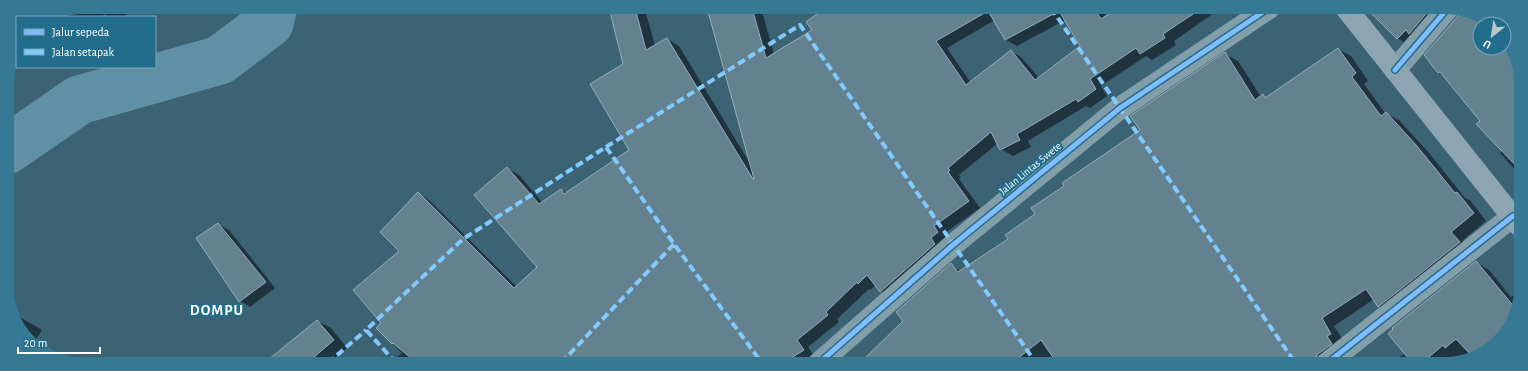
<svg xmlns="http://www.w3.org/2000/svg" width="1528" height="371" font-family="'Alegreya Sans',sans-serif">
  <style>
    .shadow { fill: #0007; fill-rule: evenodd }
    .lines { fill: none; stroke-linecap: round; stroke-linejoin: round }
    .river { stroke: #6090a4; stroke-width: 49 }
    .building { fill: #63818e; stroke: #96adb7; fill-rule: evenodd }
    .minor { stroke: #829ea8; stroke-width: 22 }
    .major { stroke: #8da5b0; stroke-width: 22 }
    .quiet { stroke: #80caff; stroke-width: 4; stroke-dasharray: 8 4; stroke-linecap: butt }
    .cycleway-casing { stroke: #236d8c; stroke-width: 8 }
    .cycleway { stroke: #80bcff; stroke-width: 5 }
    .labels { text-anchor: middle; stroke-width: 4; stroke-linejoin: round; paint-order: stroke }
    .street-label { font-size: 11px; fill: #fff; stroke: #236d8c }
    .district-label { font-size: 15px; font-weight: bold; letter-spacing: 1px; fill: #fff; stroke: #236d8c }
  </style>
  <rect width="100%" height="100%" fill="#3b6374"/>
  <path class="shadow" d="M83 7H138L123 17H107L105 14 101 17H47L54 13Z
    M630 8H636L646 13 655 46 667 39 679 46 751 165 708 8H761L774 54 814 31 807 22 825 8H1221L1174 41 1176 45 1152 60 1146 56 1101 86 1107 96 1090 108 1086 106 1028 141 1031 147 1013 156 1001 149 998 143 959 175 961 177 959 179 980 208 945 233 949 239 893 298 881 291 876 285 870 290 869 289 837 319 839 322 808 347 815 357 805 363H389L402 353 377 328 383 323 400 251 418 193 429 200 517 287 538 267 507 168 519 175 543 203 561 190 567 193 630 150 625 64 611 12ZM995 20 1006 40 1017 46 1065 20 1081 46 1039 78 1022 58 1011 51 971 83 947 48Z
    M1381 8H1449L1409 45 1397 38Z
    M1461 9 1489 24H1480V48H1504V39L1519 68V174L1500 153 1502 150 1481 121 1444 76 1439 73Z
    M1338 49 1351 56 1368 81 1364 84 1385 113 1399 120 1430 154 1465 198 1470 200 1486 221 1463 240 1472 250 1391 314 1379 306 1374 299 1334 326 1344 341 1329 364 861 363 905 321 951 265 961 271 1009 239 1065 186 1142 131 1225 54 1238 61 1261 97 1263 96 1266 98Z
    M218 224 229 230 275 288 250 307 240 301Z
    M1476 262 1489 270 1511 297 1519 291V303L1495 345 1450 364H1389L1406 353Z
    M13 313 42 330 33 344 29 342Z
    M317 321 331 328 347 348 329 363H263Z"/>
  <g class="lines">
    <path class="river" d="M8 149 79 100 220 60 269 23 273 7"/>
  </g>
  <path class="building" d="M626 8H635L646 50 667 38 753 179H754L707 8H752L766 58 812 30 806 22 825 8H1094L1101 19 1117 8H1202L1163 34 1165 38 1140 54 1136 48 1090 79 1096 89 1078 102 1076 99 1017 134 1020 140 1000 150 991 132 948 168 950 170 948 172 969 201 934 226 938 232 931 238 935 244 880 292 867 275 858 284 857 282 826 312 828 315 797 340 804 350 783 363H417L393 343 392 344 376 328 381 323 353 290 399 251 380 232 418 192 514 288 537 267 474 195 507 167 539 204 561 189 564 194 629 150 590 84 623 64 610 12ZM988 11 1005 40 1059 11 1080 46 1035 80 1011 50 966 85 936 41Z
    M1366 8H1431L1409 34 1406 30 1397 39Z
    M1460 8 1489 24H1480V48H1504V39L1520 68V170L1476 124 1480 121 1440 72 1438 73 1424 55 1458 16Z
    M1338 48 1356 73 1352 77 1381 116 1386 112 1417 146 1455 193 1457 192 1474 213 1451 232 1460 242 1378 307 1366 289 1322 318 1331 334 1327 336 1332 344 1318 354 1315 359 1314 364 1057 363 1041 340 1012 363H860L903 321 896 312 951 263 958 272 1008 239 1005 235 1035 214 1031 208 1064 186 1062 183 1140 130 1130 116 1225 52 1255 100 1263 94 1265 98Z
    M218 223 266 282 239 302 196 238Z
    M1476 261 1516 309 1495 345 1471 355 1456 339 1445 348 1443 345 1421 364H1413L1388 334 1393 329 1392 328Z
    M317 320 334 340 307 363H264Z"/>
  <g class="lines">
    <path class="minor" d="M1395 70 1448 8
      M819 363 953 245 1120 108 1269 8
      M1326 364 1513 216"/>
    <path class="major" d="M1346 8 1519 225"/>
    <path class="quiet" d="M1051 8 1296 364
      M606 147 800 25 1036 363
      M328 363 366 330
      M396 363 366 330 463 239 606 147 674 244 762 363
      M561 363 674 244"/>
    <g class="cycleway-casing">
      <path id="cycleway" d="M1395 70 1448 8
        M819 363 953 245 1120 108 1269 8
        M1326 364 1513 216"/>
    </g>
    <use href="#cycleway" class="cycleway"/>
  </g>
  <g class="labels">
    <g class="street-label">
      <text transform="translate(1030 168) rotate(-39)" y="4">Jalan Lintas Swete</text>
    </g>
    <g class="district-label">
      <text x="217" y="315">DOMPU</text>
    </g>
  </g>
  <path d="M0 0H1528V371H0ZM83 14H1445A69 69 0 0 1 1514 83V288A69 69 0 0 1 1445 357H83A69 69 0 0 1 14 288V83A69 69 0 0 1 83 14Z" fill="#357995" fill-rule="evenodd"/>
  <rect x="16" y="16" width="140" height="52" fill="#236d8c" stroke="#7ba7ba"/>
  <rect x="24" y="29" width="20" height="6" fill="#80bcff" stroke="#7ba7ba"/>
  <text x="52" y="36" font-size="12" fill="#ffffff">Jalur sepeda</text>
  <rect x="24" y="49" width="20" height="6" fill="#80caff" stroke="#7ba7ba"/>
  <text x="52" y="56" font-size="12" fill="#ffffff">Jalan setapak</text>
  <g transform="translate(1492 36) rotate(210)"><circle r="19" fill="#236d8c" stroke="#7ba7ba"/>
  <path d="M0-3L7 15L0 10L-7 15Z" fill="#bac8ce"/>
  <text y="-6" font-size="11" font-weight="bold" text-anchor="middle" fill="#ffffff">U</text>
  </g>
  <path d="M18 347v6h82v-6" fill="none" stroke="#ffffff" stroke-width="2"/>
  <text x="24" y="347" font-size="12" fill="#ffffff" stroke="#236d8c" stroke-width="3" paint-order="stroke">20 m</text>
</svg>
